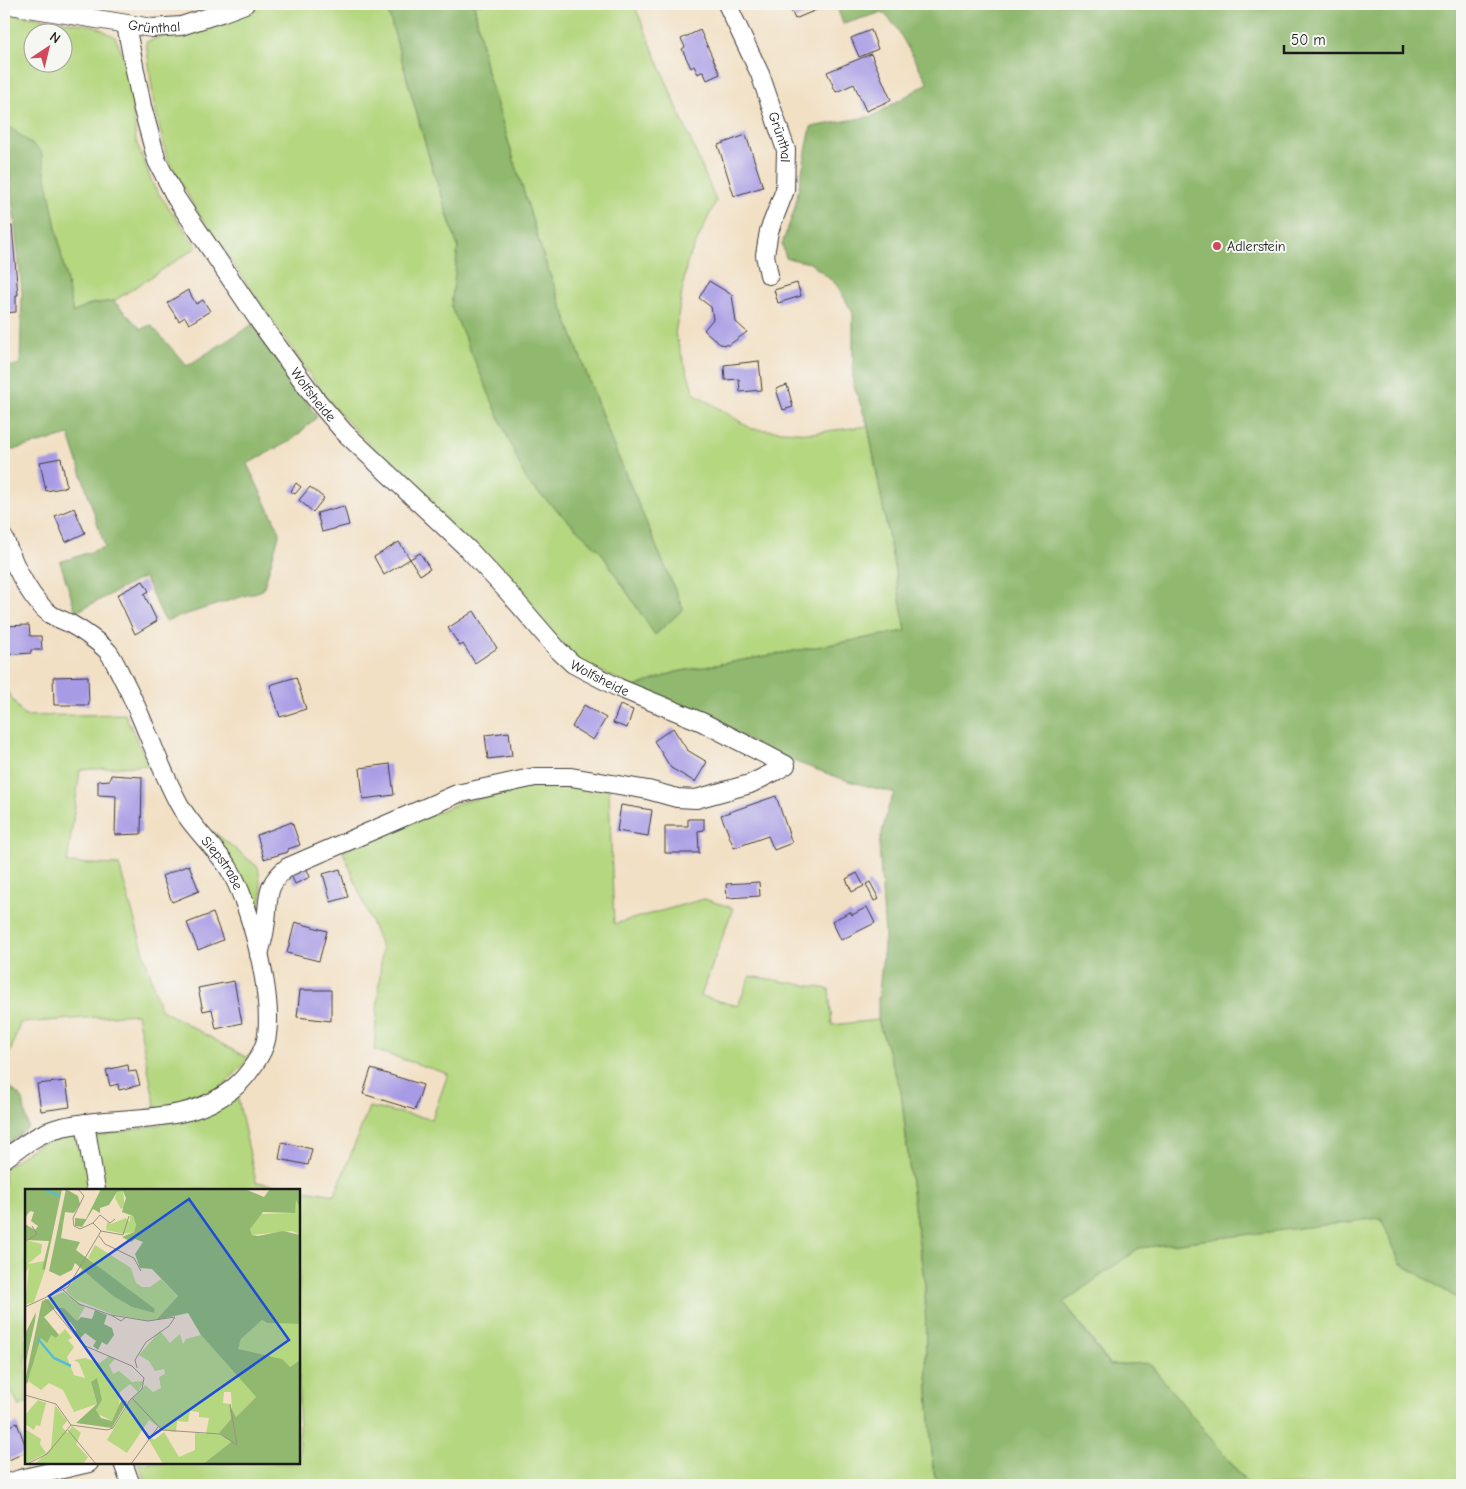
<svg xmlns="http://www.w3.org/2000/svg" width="1466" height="1489" font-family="'Comic Neue',sans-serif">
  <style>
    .green { fill: #b5d780; stroke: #687a4e; fill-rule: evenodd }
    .forest { fill: #90b86e; stroke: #566a45 }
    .building { fill: #a89be5 }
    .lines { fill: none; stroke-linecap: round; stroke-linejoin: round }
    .minor-casing { stroke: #3c3935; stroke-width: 20 }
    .minor { stroke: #fff; stroke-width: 18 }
    .poi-dot { fill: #d1495b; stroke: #f6f6f2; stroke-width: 2 }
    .labels { text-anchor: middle; stroke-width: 4; stroke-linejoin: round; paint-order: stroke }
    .street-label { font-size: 14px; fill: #1c1c1c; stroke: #f6f6f2 }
    .poi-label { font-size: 14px; fill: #1c1c1c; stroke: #f6f6f2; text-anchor: start }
    .inset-river { fill: none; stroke: #57bbd5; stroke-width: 2.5 }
    .inset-road { fill: none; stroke: #9c9281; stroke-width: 1 }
    .view { fill: #1d4ed8; fill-opacity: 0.15; stroke: #1d4ed8; stroke-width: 2.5 }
    .inset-edge { fill: none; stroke: #1c1c1c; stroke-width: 2.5 }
  </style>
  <rect width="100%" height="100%" fill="#f6f6f2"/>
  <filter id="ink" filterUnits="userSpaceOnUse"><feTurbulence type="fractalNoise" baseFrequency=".02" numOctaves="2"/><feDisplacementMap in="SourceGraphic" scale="10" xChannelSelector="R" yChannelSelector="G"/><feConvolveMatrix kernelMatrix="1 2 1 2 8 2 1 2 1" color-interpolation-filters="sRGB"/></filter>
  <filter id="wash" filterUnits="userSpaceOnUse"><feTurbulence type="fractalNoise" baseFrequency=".0096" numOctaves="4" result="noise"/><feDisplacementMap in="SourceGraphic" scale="20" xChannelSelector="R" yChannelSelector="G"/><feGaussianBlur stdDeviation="1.12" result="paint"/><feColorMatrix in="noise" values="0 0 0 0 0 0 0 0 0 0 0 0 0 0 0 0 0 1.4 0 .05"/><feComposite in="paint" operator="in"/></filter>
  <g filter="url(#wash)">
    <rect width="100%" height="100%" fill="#f2e0c5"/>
    <path class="green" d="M254 4H386L431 164 458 247 452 306 527 482 600 551 655 635 683 609 611 440 544 258 487 72 474 4H634L716 201 687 262 675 334 694 393 752 429 812 433 868 426 906 631 676 672 634 687 579 661 433 508 353 428 323 394 198 213 167 158 154 104 146 42Z
      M4 13 95 26 115 37 124 58 132 96 136 141 154 187 197 247 114 301 91 304 72 313 41 152 4 123ZM32 32H62V62H32Z
      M4 687 24 716 125 714 148 765 80 770 67 863 119 865 160 1009 249 1059 221 1088 193 1104 156 1109 137 1014 20 1023 4 1070Z
      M540 785 609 789 614 924 704 899 733 908 701 996 738 1006 750 976 829 989 832 1025 878 1020 901 1091 912 1192 925 1286 926 1358 933 1467 937 1485H148L137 1463H299V1190H26V1404L19 1406 9 1386 4 1388V1169L30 1150 54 1137 67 1134 76 1138 98 1136 158 1125 209 1112 237 1095 256 1182 335 1195 369 1107 432 1119 448 1074 374 1050 382 949 343 851 462 802Z
      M207 831 214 832 258 867 262 893 257 923Z
      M1381 1217 1400 1263 1462 1301V1485H1249L1149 1363 1110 1365 1064 1302 1139 1248Z"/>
    <path class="forest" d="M386 4H474L487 72 544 258 611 440 683 609 655 635 600 551 527 482 451 306 458 247 431 164Z
      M836 4H1462V1301L1400 1263 1381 1218 1139 1248 1064 1302 1109 1365 1149 1363 1249 1485H937L933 1467 926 1358 925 1286 912 1192 901 1091 878 1020V1000L885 936 879 845 888 808 894 793 848 781 790 760 634 687 676 672 906 631 868 426 853 383V313L836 284 810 263 786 258 782 244 794 211 811 127 873 116 928 83 896 27 883 12 843 24Z
      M4 123 41 151 73 313 91 304 114 301 141 329 151 325 187 366 253 324 317 417 292 440 247 464 280 532 263 590 165 621 144 577 76 612 60 562 105 547 69 435 4 452V368L20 364 22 292Z
      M4 1082 23 1099 28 1128 4 1146Z"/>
    <g id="blocks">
      <path class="building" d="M788 4H820L821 8 795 19Z
        M700 30 720 74 707 80 703 71 698 74 694 66 691 68 682 49 685 47 681 39Z
        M871 30 878 49 859 57 851 38Z
        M871 54 891 100 866 111 854 84 836 92 827 72Z
        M746 135 763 187 734 196 718 145Z
        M12 226 18 295H16V312L4 313V227Z
        M709 281 732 295 736 322 747 332 729 345 720 344 704 330 713 319 711 307 699 298Z
        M797 283 801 296 778 303 774 290Z
        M188 290 196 304 203 300 210 311 189 324 185 317 179 321 167 303Z
        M759 361 762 390 740 392 739 379 725 380 724 365Z
        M787 385 793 407 783 410 776 389Z
        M61 458 67 487 46 491 40 462Z
        M296 483 301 487 295 494 291 491Z
        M310 487 324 498 313 512 299 500Z
        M344 506 349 525 322 532 317 513Z
        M74 508 85 533 66 542 55 516Z
        M399 542 410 559 384 575 374 557Z
        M420 553 430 569 420 575 410 559Z
        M143 581 149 591 144 594 157 621 135 634 117 595Z
        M474 611 497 648 475 663 463 644 460 646 448 628Z
        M29 625 30 636H41L42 650H31V653L5 655 4 626Z
        M88 676 89 705H54L53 677Z
        M296 677 306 709 280 717 270 685Z
        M584 705 606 718 593 740 572 727Z
        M620 705 633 710 627 728 613 723Z
        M673 728 687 750 707 762 695 782 671 768 654 741Z
        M509 732 512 756 488 759 485 735Z
        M390 764 394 795 363 799 360 768Z
        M111 775 142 777 141 834 115 835 116 796 98 795V781L110 780Z
        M776 796 792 843 774 850 768 836 734 848 721 815Z
        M621 805 652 810 648 836 617 831Z
        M688 819H704V830L698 831 699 853H665V826H688Z
        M292 822 300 845 288 849V852L264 859 257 835Z
        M189 865 199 891 172 902 162 876Z
        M306 867 310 877 295 884 290 873Z
        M340 869 348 897 331 902 323 874Z
        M857 873 864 886 852 892 846 879Z
        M759 882 760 896 727 898 726 884Z
        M870 882 879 899 874 901 866 884Z
        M867 907 875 923 841 940 832 921 850 912 852 915Z
        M213 913 223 940 198 950 187 923Z
        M295 922 327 931 319 961 287 953Z
        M234 981 242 1023 216 1029 212 1009 203 1011 198 988Z
        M300 990H331V1021L297 1017Z
        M128 1065 129 1072 136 1071 140 1085 119 1090 118 1084 110 1086 106 1070Z
        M371 1069 423 1085 415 1110 363 1094Z
        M66 1081 70 1107 41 1111 37 1084Z
        M282 1142 312 1149 308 1165 279 1159Z
        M17 1423 26 1447V1452L9 1460 8 1457 4 1458V1435L8 1433 6 1428Z"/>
    </g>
  </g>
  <g filter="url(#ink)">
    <use href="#blocks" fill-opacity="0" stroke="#3c3935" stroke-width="1"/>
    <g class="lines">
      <g class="minor-casing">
        <g id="minor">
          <path id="s1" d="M4 4 152 28 181 26 221 13 245 4"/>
          <path id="s2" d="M727 4 760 74 786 150 785 190 769 231 765 255 769 275"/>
          <path id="s3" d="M126 25 142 106 157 161 176 198 259 321 315 398 344 432 468 549 508 592 558 650 573 664 619 688 702 722 786 765 776 771 750 784 696 799 677 798 648 790 571 777H535L457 794 288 867C263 886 270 900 265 928 264 937 261 946 259 955"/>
          <path id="s4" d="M4 538C13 562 29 598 50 614 57 619 67 621 74 626 83 631 103 645 109 653 114 660 118 669 122 677 144 718 157 763 179 804 192 828 213 845 228 867 250 901 275 1000 266 1040 263 1054 248 1075 237 1085 188 1129 121 1113 62 1127 40 1132 22 1146 4 1159"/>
          <path d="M85 1123 96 1190"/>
          <path d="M123 1463 131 1485"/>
          <path d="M4 1485 20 1479 89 1463"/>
        </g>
      </g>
      <use href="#minor" class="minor"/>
    </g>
  </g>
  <circle class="poi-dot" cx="1217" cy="246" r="5"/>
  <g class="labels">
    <g class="street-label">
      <text dy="5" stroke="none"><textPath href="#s1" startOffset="152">Grünthal</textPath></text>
      <text dy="5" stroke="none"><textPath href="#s2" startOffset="144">Grünthal</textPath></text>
      <text dy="5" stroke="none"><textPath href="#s3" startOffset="421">Wolfsheide</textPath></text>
      <text dy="5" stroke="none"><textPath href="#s3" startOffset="826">Wolfsheide</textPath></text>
      <text dy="5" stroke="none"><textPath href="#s4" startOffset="401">Siepstraße</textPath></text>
    </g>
    <g class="poi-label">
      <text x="1227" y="251">Adlerstein</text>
    </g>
  </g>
  <g transform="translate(25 1189)">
    <rect width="275" height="275" fill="#f2e0c5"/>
    <path d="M98 2 100 18 96 20 90 9 92 3ZM271 11 275 19V46L267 42 227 46 225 40 234 25 269 24ZM108 26 111 36 109 43 99 45 81 41 82 33 86 35 101 29 105 33V27ZM0 51 17 55 16 64 3 75 20 72 17 80 20 81 9 113 0 116 4 78 0 85ZM70 56 106 79 111 94 117 98H125L136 90 153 107 131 131 124 132 87 125 51 111 41 102 58 79 88 107 107 118 129 124 130 120 94 96 63 69ZM38 103 60 118 52 132 39 119H30L23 110ZM237 131 242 134 275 135V171L265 178 213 160 216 150ZM40 140 47 149 43 151 49 158 42 168 49 186 60 189 54 174 49 171 60 169 75 174 84 167 90 170 84 176 88 185 94 182 107 193 119 192 113 203 105 195 95 203 94 220 87 232 73 225 71 221 77 211 66 193 72 215 49 223 38 201 24 194 16 201 3 192 16 149 26 146 31 149ZM135 142 145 154 155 145 158 155 161 150 176 146 231 208 211 228 207 224 206 203H199L198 214 204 215 206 230 194 244 206 253 178 275H138L124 251 126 248 129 251 139 243 154 268 170 261V244L181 245 184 229 174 228V223L165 222 163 233 152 232 151 243 138 241 124 231 102 264 82 251 105 212 120 196 128 203 136 199 134 188 140 185 139 180 130 182 124 172 114 166ZM13 211 21 214 15 237 11 236 9 241 0 235V226ZM30 216 42 232 37 238 43 244 47 237 56 244 51 255 63 268 58 275H10L26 259ZM0 240 16 250 15 255 21 264 0 275Z" fill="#b5d780"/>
    <path d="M0 0H37L20 81 17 80 24 52 0 51V35L10 41 13 37 6 32 9 23 5 22 0 29ZM41 0 53 7 55 15 49 24 40 23 36 49 55 53 51 61 130 120 129 124 107 118 88 107 50 74 47 81 35 87 24 82ZM76 0H220L239 8 245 0H275V19L271 11 270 24 238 23 225 40 227 46 233 47 258 42 275 46V135L242 134 237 131 216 150 213 160 257 170 265 178 275 171V275H178L206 253 194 244 206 230 204 215 211 228 231 208 176 146 163 124 131 131 153 107 127 80 115 79 110 65 118 53 110 50 106 53 97 48 109 43 111 36 108 27 97 23 101 9 98 2 92 3 84 16 75 19V24L68 20 57 38 50 37V29L61 30ZM23 110 30 119H39L52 132 56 128 67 130 70 121 82 126 79 135 87 139 89 146 82 156 77 153 73 161 68 157 71 152 60 144 54 151 48 144 51 141 46 134 30 119 19 128 34 146 31 149 26 146 22 154 16 149 2 195 0 192 17 112ZM11 123 10 132 0 177V145ZM72 189 77 211 71 221 76 229 87 232 97 210 102 213 87 239 51 234 72 215 66 193Z" fill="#90b86e"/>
    <path class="inset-river" d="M20 0 34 7M13 150 29 169 46 177"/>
    <path class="inset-road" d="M68 34 75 26 85 34 90 30M76 42 98 46 104 27M74 47 80 55 109 69 116 82M0 53 12 45 7 37M38 101 54 115 86 126 123 132 150 128M20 110 58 156 107 177 119 189 117 200 105 211 88 239 82 241 46 236M0 118 43 98 76 42 68 34 55 40 49 37 48 29 59 7 53 0M86 126 96 132 101 128M112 179 110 171 121 153 144 137 150 128M0 206 31 215 46 236M107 209 137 241 195 245 212 256M205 215 212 255M43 241 71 275M2 275 22 265 46 236M106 275 133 238"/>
    <path class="view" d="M164 10 264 151 124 249 24 107Z"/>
    <rect width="275" height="275" class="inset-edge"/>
  </g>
  <rect width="1466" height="1489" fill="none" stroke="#f6f6f2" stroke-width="20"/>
  <g transform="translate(48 48) rotate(35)"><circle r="24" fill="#f6f6f2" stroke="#9f9f9c"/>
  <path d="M0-4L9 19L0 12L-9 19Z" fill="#d1495b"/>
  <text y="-8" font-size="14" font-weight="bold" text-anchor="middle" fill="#1c1c1c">N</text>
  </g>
  <path d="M1284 45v8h119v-8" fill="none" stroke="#1c1c1c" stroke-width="2.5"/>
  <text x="1291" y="45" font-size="15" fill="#1c1c1c" stroke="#f6f6f2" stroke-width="4" paint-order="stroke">50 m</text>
</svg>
